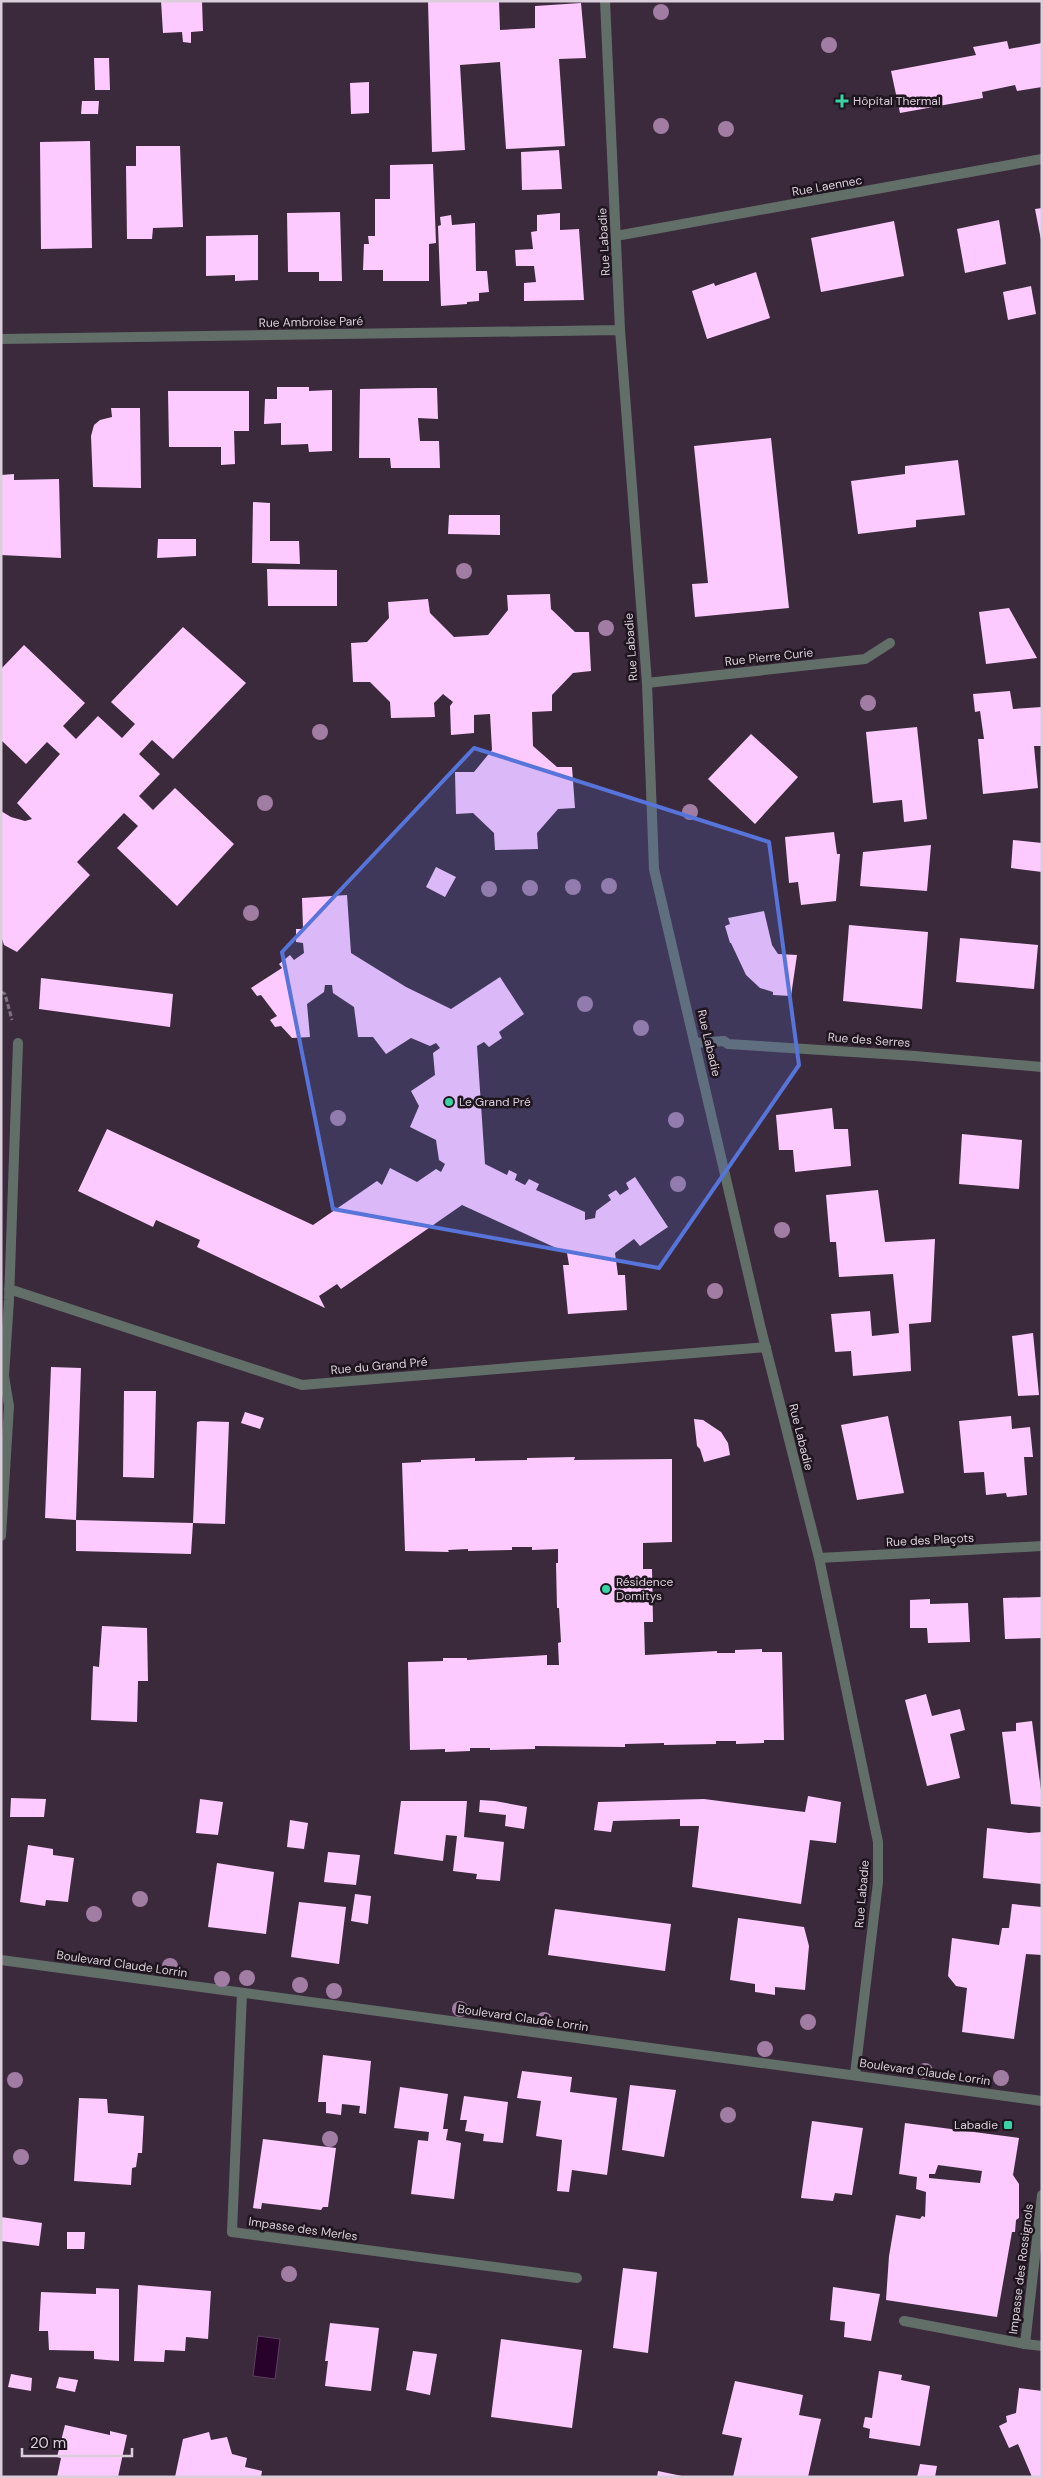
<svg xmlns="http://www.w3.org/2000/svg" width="1043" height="2478" font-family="'DM Sans',sans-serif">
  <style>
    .water { fill: #29022c; stroke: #5e3f60 }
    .building { fill: #fdcaff; fill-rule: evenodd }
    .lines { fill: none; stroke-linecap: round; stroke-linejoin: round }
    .path { stroke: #807181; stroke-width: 3; stroke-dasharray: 5 2.5; stroke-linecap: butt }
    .service { stroke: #626f69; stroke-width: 10 }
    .minor { stroke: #626f69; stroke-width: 10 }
    .tertiary { stroke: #626f69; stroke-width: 10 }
    .tree { fill: #a27da3 }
    .marked { fill: #5674d9; fill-opacity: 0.2; stroke: #5674d9; stroke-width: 4; stroke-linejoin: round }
    .poi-dot { fill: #38d4a6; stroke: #1e151e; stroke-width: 2 }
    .labels { text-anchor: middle; stroke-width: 5; stroke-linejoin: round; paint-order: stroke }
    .poi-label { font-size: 12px; fill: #daceda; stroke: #1e151e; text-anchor: start }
    .street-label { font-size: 12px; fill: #daceda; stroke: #1e151e }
  </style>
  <rect width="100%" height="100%" fill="#3b2a3c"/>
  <path class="water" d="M258 2336 280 2339 275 2379 253 2376Z"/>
  <path class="building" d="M161 1H202L203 31 191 32V43L183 42 182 32 163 33Z
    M428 1H499L500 30 535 28V6L581 3 586 58 559 59 565 146 506 149 500 62 460 65 465 150 432 152Z
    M1007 41 1009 49 1042 43V87L1017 91 1015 85 982 92 983 98 900 113 891 71 976 55 973 47Z
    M94 58H109L110 90H95Z
    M369 82V113L351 114 350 83Z
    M82 101H99L98 114H81Z
    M90 141 92 248 41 249 40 142Z
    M136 146H180L183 227 153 228 152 239H127L126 166H136Z
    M559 150 562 189 522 190 521 152Z
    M433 164 436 243 429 244V281H383V270H363L364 244H369L368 236H375V199H390V165Z
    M1042 208V240H1041L1035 209Z
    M340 212 342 281H319V272H288L287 213Z
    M560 213V230L579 229 584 300 524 301V283L536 282 534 266H516L515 250 533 249 531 232 537 231V215Z
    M451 215 452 225 475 223 476 271H487L489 292 479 293V301L467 302V304L441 306 438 226 441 225 440 217Z
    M999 220 1006 264 965 273 957 229Z
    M894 221 904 276 821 292 811 238Z
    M258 235V280L235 281V275L206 276V236Z
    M756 272 770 318 707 339 692 291 714 283 715 286Z
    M1031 286 1036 314 1008 320 1003 292Z
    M277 387H309V391L332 390V451L309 452 308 444 281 445V423L264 424 265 399H277Z
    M419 388H437L438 419 418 418 420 441H439L440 468H391L390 458H359L360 389Z
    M168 391H249V431H234L235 464 221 465V447H169Z
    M111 408H140L141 488 93 487 91 436 94 425 100 420 112 417Z
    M771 438 789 608 695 617 692 584 708 583 694 446Z
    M958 460 965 515 916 520V527L858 534 851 481 905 474V466Z
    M14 474V480L59 479 61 558 1 555V475Z
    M253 502 270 503V541H299L300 564 252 563Z
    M449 515H500V535L448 534Z
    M158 539H196V556L157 558Z
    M267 569 337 570V606H268Z
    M550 594 551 609 575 632H589L591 671 573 673 552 695V711L532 712 533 746 557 767H572L575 808 558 809 537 833 538 849 495 850 494 833 473 813 456 814 455 772H474L492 750 490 714 474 715V733L451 735 450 706 453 702 443 694 434 703 435 717 391 718 390 702 370 682H353L351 643 367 642 389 618 388 602 428 599 430 613 454 637 488 635 508 610 507 595Z
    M1009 608 1037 658 986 664 979 612Z
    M183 627 246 683 173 759 152 740 139 754 160 774 139 796 153 810 175 788 234 844 177 906 117 848 138 826 124 813 77 862 90 875 17 952 4 945 1 936V811L11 817 25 821 32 819 17 803 60 754 47 742 26 764 1 740V669L24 645 85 703 63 726 76 739 98 716 122 738 135 724 111 702Z
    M1010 691 1013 709 1042 707V746H1034L1038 788 983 794 978 739H984L980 711 975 712 973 694Z
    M917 727 927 819 904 822 902 800 873 803 866 732Z
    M751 734 798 777 755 824 708 779Z
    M834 832 837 854H840L836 901 801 905 798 882 789 883 785 837Z
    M1013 840 1042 843V872L1011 868Z
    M931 845 927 891 860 886 863 852Z
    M436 867 456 877 445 897 426 887Z
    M347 895 351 953 406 987 451 1009 500 977 524 1014 499 1032 502 1038 489 1047 484 1042 477 1046 485 1164 507 1175 509 1170 517 1174 515 1180 525 1185 529 1179 539 1184 536 1190 585 1212V1220L595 1218 596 1211 611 1200 608 1195 616 1190 620 1195 629 1189 626 1183 635 1177 668 1227 640 1246 634 1239 615 1253 618 1275H625L627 1310 568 1314 563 1265H569L567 1253 462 1205 341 1289 337 1284 319 1296 325 1308 197 1247 200 1240 156 1220 153 1227 78 1191 107 1129 313 1225 377 1181 382 1185 390 1168 417 1182 436 1169 441 1172 445 1164 439 1160 436 1140 410 1127 419 1106 411 1091 435 1075 433 1053 440 1048 436 1043 430 1046 411 1038 386 1054 373 1037H358L354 1007 333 993 332 985H325L324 992 307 1004 310 1037 292 1038 281 1026 275 1027 270 1020 277 1016 261 995 257 996 251 988 282 968 279 964 290 955 294 960 304 953 303 943 296 942V929H303L302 898Z
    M764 911 772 945 778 954 797 955 791 996 773 995V992L760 988 746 975 731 943H730L725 926 730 924 728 918Z
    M849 925 928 932 922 1009 843 1001Z
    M960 938 1038 945 1034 989 956 982Z
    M41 978 173 994 170 1027 39 1009Z
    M832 1108 834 1129H848L851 1166 795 1172 793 1150H779L776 1115Z
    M962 1134 1022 1140 1019 1189 959 1184Z
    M878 1190 885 1242 935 1239 931 1322 909 1324 911 1371 853 1376 851 1351 835 1352 831 1314 870 1311 872 1336 899 1333 893 1274 839 1277 836 1242H830L826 1195Z
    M1033 1333 1039 1395 1018 1396 1012 1336Z
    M51 1367 81 1368 76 1520 193 1523 191 1554 76 1551V1520L45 1518Z
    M124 1391H156L154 1478 123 1477Z
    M245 1412 264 1418 260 1429 241 1423Z
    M888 1416 904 1493 857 1500 841 1425Z
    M1011 1416 1012 1429 1030 1427 1033 1457H1024L1027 1495 1007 1497 1006 1493 986 1495 984 1472 964 1473 959 1421Z
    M694 1419 703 1420 721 1432 728 1443 730 1455 704 1462 700 1449 697 1446Z
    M201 1421 229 1422 225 1524 193 1523 197 1422Z
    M575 1457 574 1460 672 1459V1542L643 1543V1569H652L653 1622H644L645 1655 717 1651V1653H735V1650L762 1649V1652H782L784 1740H764V1743L736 1744V1741H716V1744L664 1745V1743L625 1744V1747L535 1746V1749L490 1750V1748H470V1751L445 1752V1749L410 1750 408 1662 443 1661V1658H467V1660L547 1655V1665H559L558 1643 561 1642 559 1608H557L556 1563H558V1549L532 1550V1547H512V1550L468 1551V1549L448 1550 449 1552 405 1551 402 1463 421 1462V1460L475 1458V1461L527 1460V1458Z
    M1042 1597V1638L1005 1639 1003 1598Z
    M930 1599V1604L968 1603 970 1642 928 1643 927 1628H910V1600Z
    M102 1626 147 1628 148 1681H138L137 1722 91 1720 93 1666 99 1667Z
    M926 1694 932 1716 960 1709 965 1730 950 1734 960 1778 927 1786 905 1700Z
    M1032 1721 1042 1798V1807L1011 1804 1002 1732 1016 1731V1723Z
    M808 1796 841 1802 836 1843 810 1840 801 1904 692 1887 699 1826H680V1819L613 1821 611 1832 594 1830 598 1802 704 1799 805 1812Z
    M11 1798 46 1799 44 1817H10Z
    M200 1799 223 1802 218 1835 196 1833Z
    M480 1800 495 1801 527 1807 524 1829 505 1826 506 1815 479 1812Z
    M401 1801H467L464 1837 504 1842 500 1881 476 1879 477 1874 453 1871 457 1836 446 1835 443 1861 394 1854Z
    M290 1820 308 1823 304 1849 287 1847Z
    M987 1828 1029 1833 1042 1832V1884L983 1878Z
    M28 1845 53 1849V1855L74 1858 68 1902 46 1900 45 1906 20 1902Z
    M328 1852 360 1855 356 1885 324 1882Z
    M217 1863 274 1872 266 1934 208 1927Z
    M355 1894 371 1896 368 1924 351 1921Z
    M299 1902 346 1907 339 1964 291 1957Z
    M1012 1904 1042 1907V1955L1026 1954 1014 2039 962 2032 967 1988 956 1986 948 1976 952 1938 999 1945 1002 1928H1009Z
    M555 1909 671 1924 665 1971 548 1955Z
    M738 1918 804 1927 809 1946 805 1990 775 1987V1995L755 1992V1984L730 1980Z
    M323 2055 371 2061 366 2114 359 2113 360 2106 342 2104 341 2115 326 2113V2102H318Z
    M522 2071 572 2077 570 2092 617 2098 607 2175 572 2170 569 2192 557 2191 562 2140 536 2136 541 2101 517 2098Z
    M630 2085 676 2090 664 2157 622 2150Z
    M400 2087 448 2094 443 2129H448L446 2140 461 2143 454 2199 411 2194 418 2140 428 2141 429 2132 394 2128Z
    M464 2096 508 2102 503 2143 483 2141 484 2134 465 2131 467 2120H460Z
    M79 2098 107 2099 108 2113 144 2116 142 2153H138L136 2167 132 2168 131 2185 74 2181Z
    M812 2121 863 2128 852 2195 835 2193 833 2201 801 2198Z
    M905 2123 1019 2138 1013 2175 1019 2184V2218L1016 2220 1015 2232H1012L997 2317 886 2300 889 2256 896 2215 920 2219 922 2216 925 2217 926 2192 916 2189 917 2177 899 2174ZM938 2165 982 2171 980 2183 929 2178V2174H935Z
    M263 2139 336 2148 328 2207H323L321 2210 262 2203 261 2209 253 2208Z
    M1 2217 42 2223 39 2246 1 2241Z
    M67 2232H85L84 2249H67Z
    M623 2268 657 2272 648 2353 613 2348Z
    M138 2285 211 2291 208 2339 186 2337 185 2351 165 2350 164 2362 134 2361Z
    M833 2287 880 2294 871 2341 844 2337 845 2322 830 2320Z
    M96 2288 119 2289V2361L94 2359V2351L49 2350 48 2331H39L41 2292 96 2294Z
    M330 2323 379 2328 371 2391 325 2386 328 2361H325Z
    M501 2339 582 2350 572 2428 491 2417Z
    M413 2351 437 2354 430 2395 406 2390Z
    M879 2371 902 2375 901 2380 930 2386 920 2446 869 2438 870 2429 863 2427 865 2417 872 2418Z
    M11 2374 32 2378 31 2391 8 2387Z
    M59 2377 78 2380 75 2392 56 2388Z
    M735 2381 803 2395 799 2415 821 2419 808 2477H733L742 2438 722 2434Z
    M1019 2388 1042 2391V2477H1032L1018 2444 1009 2448 999 2426 1007 2422 1006 2416 1016 2413Z
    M65 2425 110 2435V2431L127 2435 118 2477H57L61 2458 57 2457Z
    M209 2432 211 2440 227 2437 232 2454 247 2458 245 2467 262 2471 261 2477H175L183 2439Z
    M920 2464 937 2466 935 2477H917Z
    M658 2471 682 2476 681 2477H657Z"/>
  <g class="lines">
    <path class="path" d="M1 992 5 994 12 1020"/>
    <path class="service" d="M1025 2344 1042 2346"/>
    <path class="minor" d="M605 1 620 330 647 683 654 869 760 1325 819 1558 878 1842V1882L855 2074
      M616 236 1042 159
      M1 339 620 330
      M647 683 865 659 890 643
      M696 1043 724 1041 728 1044 915 1056 1042 1067
      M9 1289 302 1385 766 1347
      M1 1536 9 1406 4 1376 9 1300 18 1043
      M819 1558 1042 1546
      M242 1993 232 2232 577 2278
      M904 2321 1025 2344 1042 2195"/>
    <path class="tertiary" d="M1 1960 1042 2101"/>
  </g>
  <g class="tree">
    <circle cx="661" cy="12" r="8"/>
    <circle cx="829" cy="45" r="8"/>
    <circle cx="661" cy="126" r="8"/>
    <circle cx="726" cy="129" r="8"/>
    <circle cx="464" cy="571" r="8"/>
    <circle cx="606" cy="628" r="8"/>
    <circle cx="868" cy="703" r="8"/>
    <circle cx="320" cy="732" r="8"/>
    <circle cx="265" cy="803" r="8"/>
    <circle cx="690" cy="812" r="8"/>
    <circle cx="609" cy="886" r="8"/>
    <circle cx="573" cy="887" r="8"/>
    <circle cx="530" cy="888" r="8"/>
    <circle cx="489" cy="889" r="8"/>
    <circle cx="251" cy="913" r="8"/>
    <circle cx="585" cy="1004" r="8"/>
    <circle cx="641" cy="1028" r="8"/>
    <circle cx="338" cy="1118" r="8"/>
    <circle cx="676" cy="1120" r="8"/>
    <circle cx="678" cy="1184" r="8"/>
    <circle cx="782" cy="1230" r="8"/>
    <circle cx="715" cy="1291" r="8"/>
    <circle cx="140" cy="1899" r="8"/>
    <circle cx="94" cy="1914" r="8"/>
    <circle cx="170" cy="1966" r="8"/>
    <circle cx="247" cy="1978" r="8"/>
    <circle cx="222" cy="1979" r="8"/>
    <circle cx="300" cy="1985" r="8"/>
    <circle cx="334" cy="1991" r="8"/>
    <circle cx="460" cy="2009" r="8"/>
    <circle cx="544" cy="2020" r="8"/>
    <circle cx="808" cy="2022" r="8"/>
    <circle cx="765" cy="2049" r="8"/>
    <circle cx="925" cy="2071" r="8"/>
    <circle cx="1001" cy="2078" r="8"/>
    <circle cx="15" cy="2080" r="8"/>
    <circle cx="728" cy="2115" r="8"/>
    <circle cx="330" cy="2139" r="8"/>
    <circle cx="21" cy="2157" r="8"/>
    <circle cx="289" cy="2274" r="8"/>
  </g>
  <path class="marked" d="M474 748 769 842 799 1065 659 1268 333 1209 282 952Z"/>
  <g class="poi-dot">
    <path d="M839.5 93.5h5v5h5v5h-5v5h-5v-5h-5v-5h5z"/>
    <circle cx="449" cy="1102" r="5"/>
    <circle cx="606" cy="1589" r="5"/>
    <rect x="1003" y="2120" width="10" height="10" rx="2.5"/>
  </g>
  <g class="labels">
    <g class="poi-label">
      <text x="853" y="105">Hôpital Thermal</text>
      <text x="459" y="1106">Le Grand Pré</text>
      <text x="616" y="1586">Résidence<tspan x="616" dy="14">Domitys</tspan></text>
      <text x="998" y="2129" text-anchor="end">Labadie</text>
    </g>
    <g class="street-label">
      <text transform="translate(827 186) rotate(-10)" y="4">Rue Laennec</text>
      <text transform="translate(604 242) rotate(-93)" y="4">Rue Labadie</text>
      <text transform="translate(311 322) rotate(-1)" y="4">Rue Ambroise Paré</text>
      <text transform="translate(631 647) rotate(-94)" y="4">Rue Labadie</text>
      <text transform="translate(769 657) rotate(-6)" y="4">Rue Pierre Curie</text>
      <text transform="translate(869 1040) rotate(4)" y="4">Rue des Serres</text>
      <text transform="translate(709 1043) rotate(77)" y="4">Rue Labadie</text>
      <text transform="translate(379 1366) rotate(-5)" y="4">Rue du Grand Pré</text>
      <text transform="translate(801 1437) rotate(76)" y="4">Rue Labadie</text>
      <text transform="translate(930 1540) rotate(-3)" y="4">Rue des Plaçots</text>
      <text transform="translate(862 1894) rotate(-85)" y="4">Rue Labadie</text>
      <text transform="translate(122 1964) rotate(8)" y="4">Boulevard Claude Lorrin</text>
      <text transform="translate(523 2018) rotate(8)" y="4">Boulevard Claude Lorrin</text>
      <text transform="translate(925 2072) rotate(8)" y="4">Boulevard Claude Lorrin</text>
      <text transform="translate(303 2229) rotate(8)" y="4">Impasse des Merles</text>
      <text transform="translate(1021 2269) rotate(-83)" y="4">Impasse des Rossignols</text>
    </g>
  </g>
  <rect width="1043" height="2478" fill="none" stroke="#daceda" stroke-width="5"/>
  <path d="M22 2448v8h110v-8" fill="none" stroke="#daceda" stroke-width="2.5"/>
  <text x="30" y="2448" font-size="15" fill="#daceda" stroke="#1e151e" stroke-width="4" paint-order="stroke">20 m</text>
</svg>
